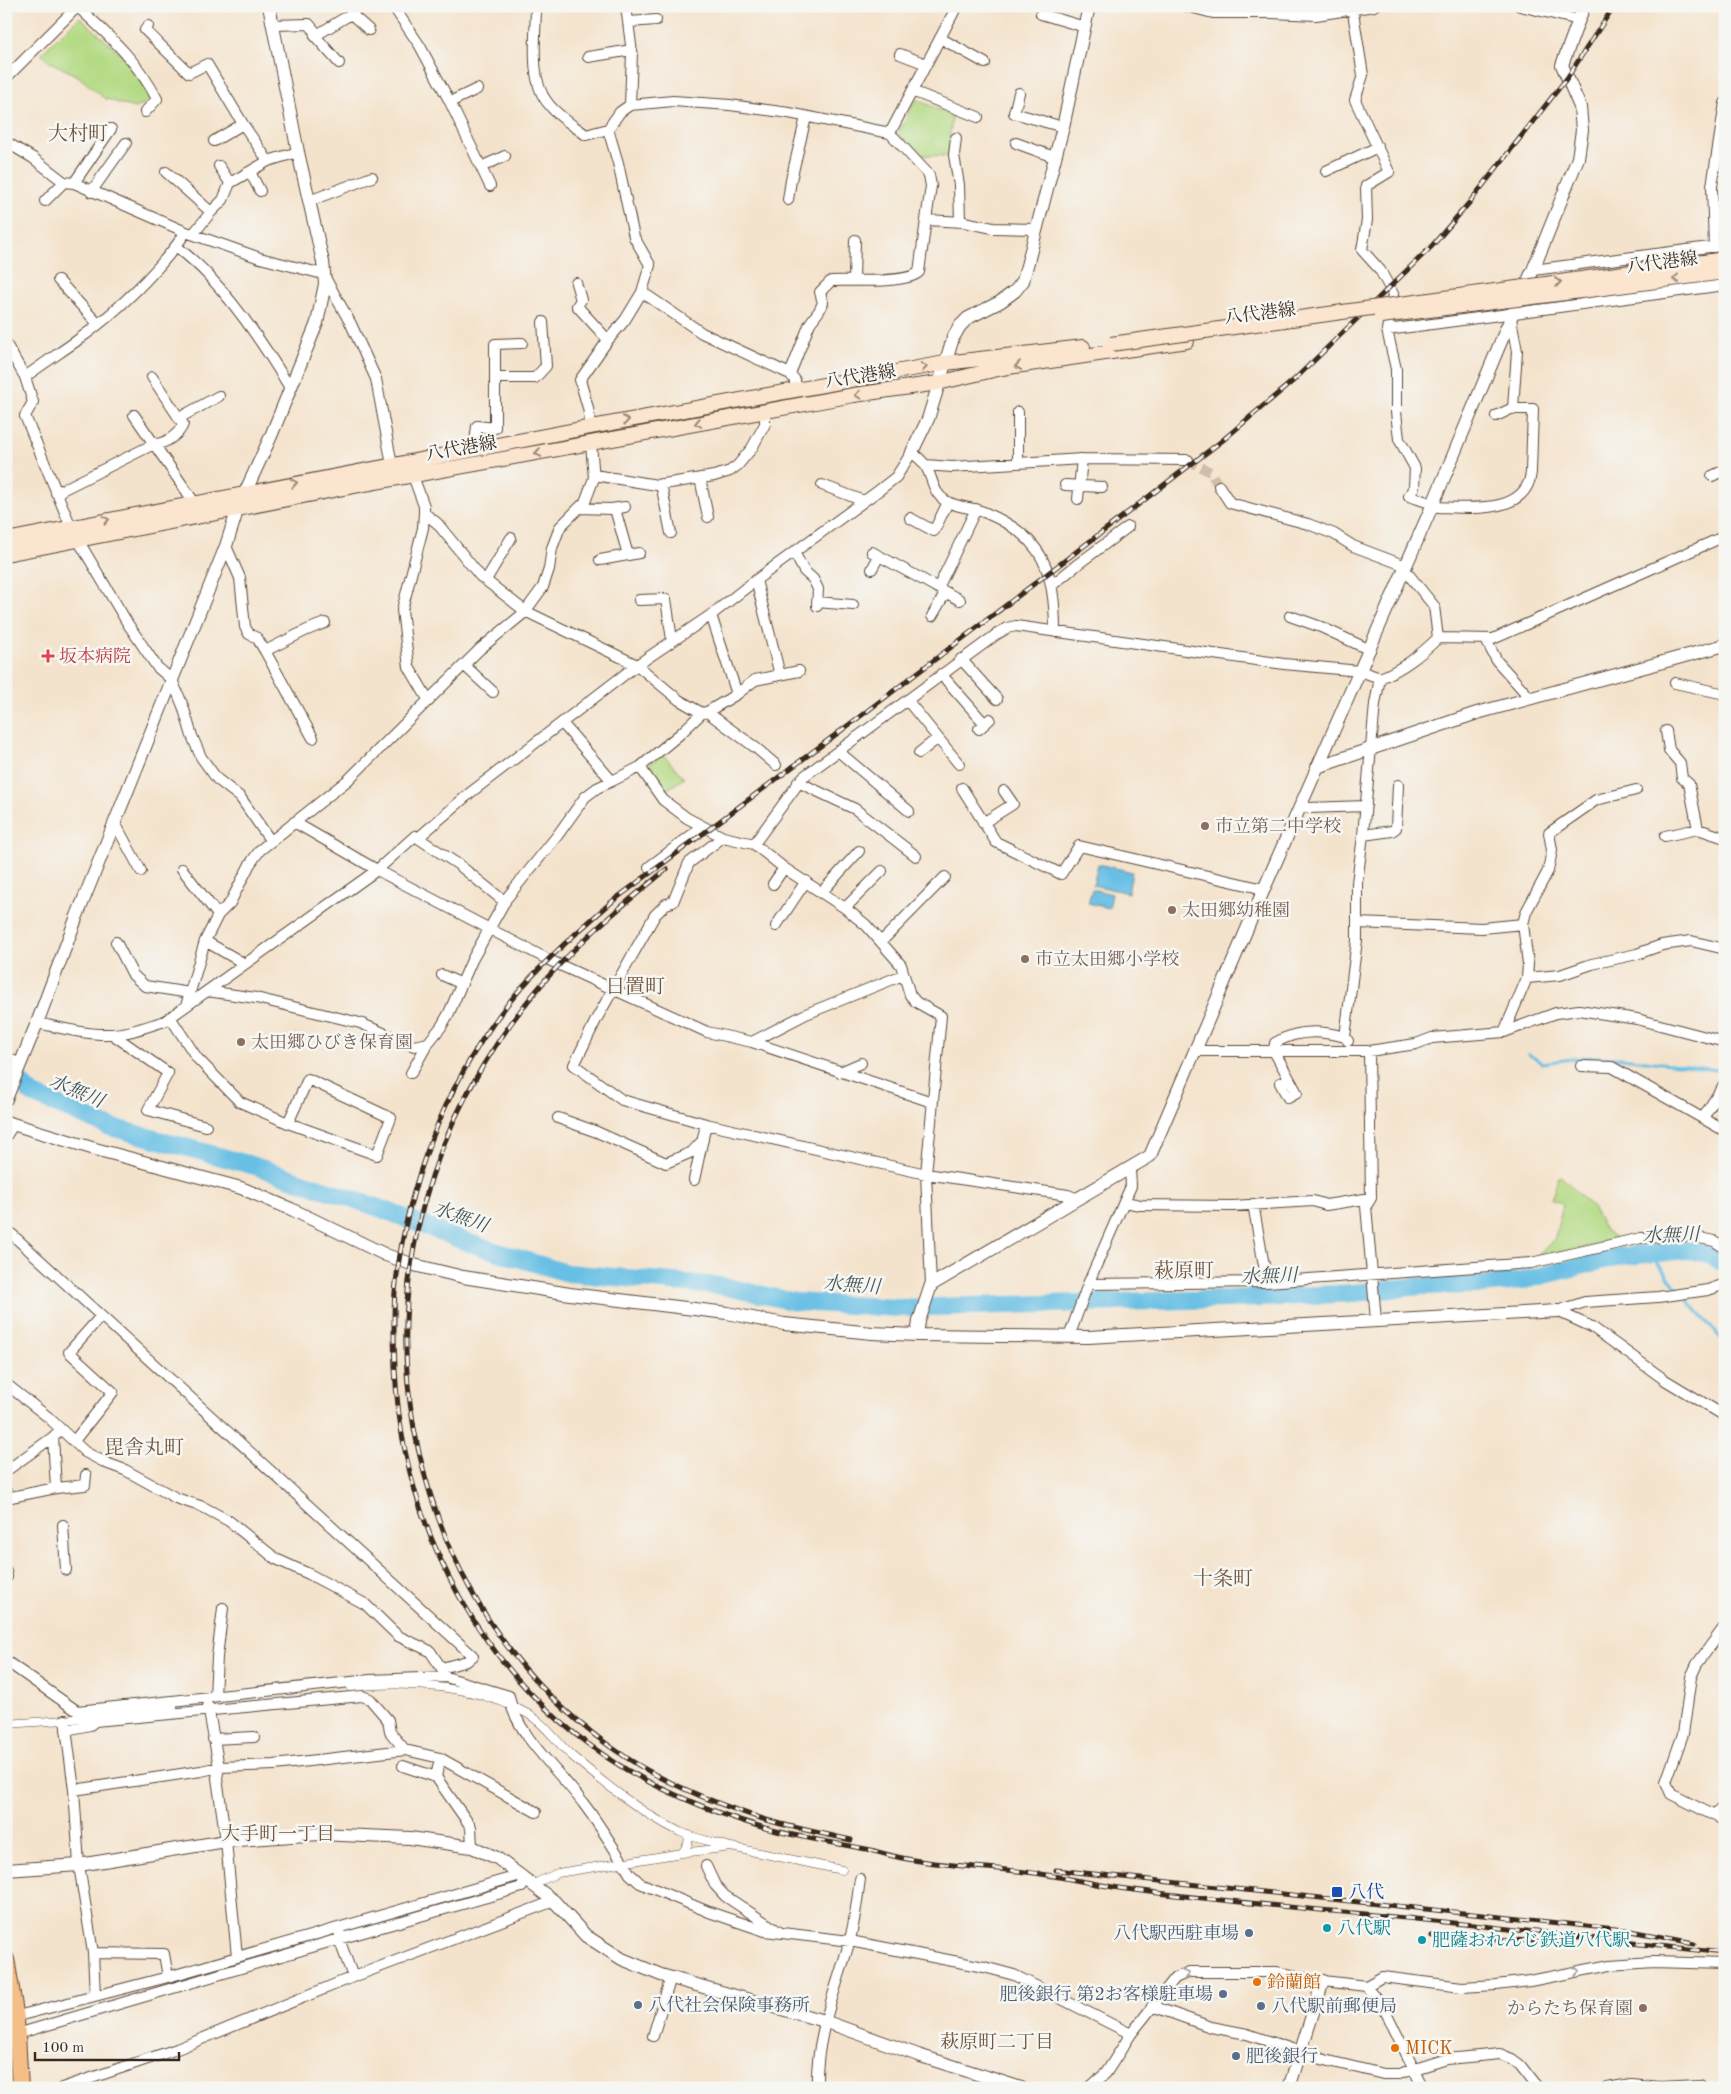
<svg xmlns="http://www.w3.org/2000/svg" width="1731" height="2094" font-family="'Old Standard TT','Noto Serif JP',serif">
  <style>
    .green { fill: #b4da83; stroke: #788250 }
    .water { fill: #67bfe4; stroke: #517481 }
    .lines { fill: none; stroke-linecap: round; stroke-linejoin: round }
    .stream { stroke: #67bfe4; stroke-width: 3 }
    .river { stroke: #67bfe4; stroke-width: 18 }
    .minor-tunnel { stroke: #cfbea9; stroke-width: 10; stroke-dasharray: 10 5; stroke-linecap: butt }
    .pedestrian-casing { stroke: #574638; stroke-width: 9 }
    .minor-casing { stroke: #574638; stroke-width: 12 }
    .tertiary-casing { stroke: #574638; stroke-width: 14 }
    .secondary-casing { stroke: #574638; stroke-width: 16 }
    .primary-casing { stroke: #574638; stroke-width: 18 }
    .pedestrian { stroke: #fff; stroke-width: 8 }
    .minor { stroke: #fff; stroke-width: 10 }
    .tertiary { stroke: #fff; stroke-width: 12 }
    .secondary { stroke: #fbe5cf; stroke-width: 14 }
    .primary { stroke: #f6be87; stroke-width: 16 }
    .rail-casing { stroke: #3b2a1e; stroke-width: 5 }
    .rail { stroke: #f6f6f2; stroke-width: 3; stroke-dasharray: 9; stroke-linecap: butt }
    .secondary-bridge-casing { stroke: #574638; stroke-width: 16; stroke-linecap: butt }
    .secondary-bridge { stroke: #fbe5cf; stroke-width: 14 }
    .oneway { stroke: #9b8876 }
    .oneway2 { stroke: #a79f9a }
    .health-dot { fill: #e0444e; stroke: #f6f6f2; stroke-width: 2 }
    .education-dot { fill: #8d6e63; stroke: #f6f6f2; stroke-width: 2 }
    .transit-dot { fill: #1a4fb4; stroke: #f6f6f2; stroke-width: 2 }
    .culture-dot { fill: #0f9aa8; stroke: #f6f6f2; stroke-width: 2 }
    .service-dot { fill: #5c6f8a; stroke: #f6f6f2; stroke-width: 2 }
    .food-dot { fill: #e8710a; stroke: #f6f6f2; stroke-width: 2 }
    .labels { text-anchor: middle; stroke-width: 5; stroke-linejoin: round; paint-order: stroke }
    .street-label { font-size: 18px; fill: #3b2a1e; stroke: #f6f6f2 }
    .health-label { font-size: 18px; fill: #be3a42; stroke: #f6f6f2; text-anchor: start }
    .education-label { font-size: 18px; fill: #785e54; stroke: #f6f6f2; text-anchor: start }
    .transit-label { font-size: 18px; fill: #164399; stroke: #f6f6f2; text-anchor: start }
    .culture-label { font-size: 18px; fill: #0d838f; stroke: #f6f6f2; text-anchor: start }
    .service-label { font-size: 18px; fill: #4e5e75; stroke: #f6f6f2; text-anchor: start }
    .food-label { font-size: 18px; fill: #c56008; stroke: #f6f6f2; text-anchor: start }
    .water-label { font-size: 19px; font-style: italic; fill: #485759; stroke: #f6f6f2 }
    .neighbourhood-label { font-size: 19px; fill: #72563e; stroke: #f6f6f2 }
    .quarter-label { font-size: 20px; fill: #72563e; stroke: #f6f6f2 }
  </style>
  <rect width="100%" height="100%" fill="#f6f6f2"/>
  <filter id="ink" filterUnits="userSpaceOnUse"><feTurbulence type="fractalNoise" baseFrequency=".02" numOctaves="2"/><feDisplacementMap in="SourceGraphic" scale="10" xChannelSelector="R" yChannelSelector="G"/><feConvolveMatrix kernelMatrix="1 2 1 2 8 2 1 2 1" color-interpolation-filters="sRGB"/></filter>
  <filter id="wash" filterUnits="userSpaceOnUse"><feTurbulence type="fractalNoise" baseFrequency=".0096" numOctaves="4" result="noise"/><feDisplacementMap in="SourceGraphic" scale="20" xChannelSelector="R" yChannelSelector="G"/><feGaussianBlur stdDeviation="1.12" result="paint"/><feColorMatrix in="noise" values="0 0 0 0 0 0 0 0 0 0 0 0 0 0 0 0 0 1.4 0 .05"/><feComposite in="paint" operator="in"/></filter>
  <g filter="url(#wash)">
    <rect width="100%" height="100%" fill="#f4e3cc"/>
    <path class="green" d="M80 17 128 61 152 96 143 105 134 108 104 98 78 76 50 62 41 54Z
      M916 99 952 116 948 156 919 155 898 134Z
      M663 754 684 778 665 791 654 781 647 766Z
      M1561 1176 1591 1206 1605 1230 1617 1239 1533 1261 1555 1238 1563 1204 1551 1199 1558 1178Z"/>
    <path class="water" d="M1098 864 1132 872 1128 893 1093 885Z
      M1092 889 1112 894 1109 908 1088 903Z"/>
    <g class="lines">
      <path class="stream" d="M1528 1054 1542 1063 1587 1057 1622 1058 1725 1071
        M1650 1253 1678 1289
        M1684 1296 1725 1343"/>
      <path class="river" d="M6 1076 21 1083 32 1094 107 1126 255 1166 382 1209 472 1244 567 1273 722 1286 796 1302 898 1308 1262 1298 1354 1293 1421 1286 1482 1285 1521 1281 1616 1257 1688 1250 1708 1254 1725 1264"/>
    </g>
  </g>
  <g filter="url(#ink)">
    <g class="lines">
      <path class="minor-tunnel" d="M1188 460 1210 472 1219 486"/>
      <g class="pedestrian-casing">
        <path id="pedestrian" d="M351 1687C409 1681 476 1685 528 1714 546 1724 557 1743 572 1756 605 1784 641 1813 680 1832 696 1839 715 1842 731 1847
          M6 1724 65 1720 173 1706
          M682 1853 688 1844 689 1835
          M531 1885 558 1873 682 1853 731 1847 842 1870"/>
      </g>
      <g class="minor-casing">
        <path id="minor" d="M77 6C109 36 137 60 157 99L145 112
          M393 6 420 46 450 102 490 186
          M536 6C536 34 529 80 547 102 557 116 573 125 586 135L608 129 618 163 634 237 650 265 642 292 625 320 608 340 580 380 588 408 591 427
          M626 6 632 53 630 105 673 101 730 105 789 113 890 133 929 175 931 186 926 220 964 222 993 228 1037 229
          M1186 6 1213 13H1272L1316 15 1374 6
          M1352 6 1363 75 1355 100 1389 172 1366 186 1367 220 1362 250 1380 270 1393 294 1387 330 1396 369V412L1399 439 1415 468 1414 487 1409 496 1433 504 1438 507C1469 508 1527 515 1531 472L1533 409H1515L1513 408 1517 351 1511 319
          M1520 6 1579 20
          M351 14 369 30
          M1041 14 1085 27
          M629 22 656 20
          M273 25 309 24 314 30 315 36 339 63
          M148 26 145 30 189 73 207 64 243 124 268 161
          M315 36 351 14 359 6
          M940 38 985 63
          M900 54 926 64
          M588 57 632 50
          M6 78 78 6
          M912 91 978 117
          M1019 93 1014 113 1063 127
          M450 102 477 89
          M608 129 620 112 630 105
          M890 133 957 6
          M956 138 954 155 959 185 960 222
          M214 141 243 124
          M6 142 33 158 64 182 74 183 186 232 260 258 323 274 351 324 376 379 392 465
          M1016 143 1054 157
          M481 167 505 156
          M1326 171 1378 147
          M166 172 211 212 194 233
          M250 172 260 191
          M74 183 111 129
          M230 183 268 161 298 152
          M91 192 126 143
          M788 200 791 180 806 117
          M45 201 64 182
          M309 201 372 177
          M211 212 223 200 230 183 219 166
          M176 246C187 255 198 264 208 275 240 309 266 348 290 388
          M1714 247 1712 186 1725 103
          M1533 270 1725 245
          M58 280 98 324
          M854 280 855 240
          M576 283 581 300 577 306 608 340
          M642 292 702 333 790 374 795 380V390
          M1387 330 1725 285
          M6 344 25 377 33 402 25 416 71 527
          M790 374 810 323 819 311 823 303 820 292 831 281C849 280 907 284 919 272L926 220
          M25 377C41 365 58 354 75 342 114 315 160 270 186 232
          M495 378V344L522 343
          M1018 412V462
          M134 415 194 502
          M1496 416 1513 408
          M179 418 219 396
          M474 450 477 426 495 428V378H535L546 366 543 322
          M925 465 952 467 1082 459 1188 460
          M594 475 657 485 714 476 730 471 738 465 752 448 765 424V411
          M413 476 424 506V513L423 528 402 610 409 667 429 701
          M1712 476 1725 470
          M700 478 708 517
          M661 484 671 533
          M822 485 864 501
          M1065 485 1102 487
          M1219 486 1230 503 1308 524 1334 534 1353 546 1406 566
          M56 493 154 444C164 445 180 434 183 424L152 377
          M1078 499 1082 459
          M579 508 611 509 625 507
          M424 513 437 523 480 576 525 611 637 665 679 700 702 713 707 712 756 748 776 765
          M910 518 934 531 948 502
          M78 540 128 624 157 667 172 680 183 706 192 736 201 757 217 779 240 797 270 840
          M226 546 240 578 245 627 249 634 257 638 265 651 313 738
          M794 552 804 571 813 579 818 589 817 606
          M872 552 938 588
          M628 555 639 553
          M600 560 628 555 615 509
          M872 569 879 556
          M1405 570 1434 606 1438 638
          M486 580 511 538
          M756 580 780 675
          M1051 586 1078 564 1128 527
          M639 600 666 599 672 640
          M960 600 938 588 976 509
          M817 602 853 605
          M711 615 737 694 755 680 799 671
          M932 616 946 592
          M1290 616 1321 627 1370 650
          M1486 640 1497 661 1531 699
          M265 651 307 630 325 623
          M961 659 997 699
          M464 665 493 692
          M941 674 985 724
          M1675 683 1725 694
          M907 700 959 764
          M707 712 737 694
          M562 723 612 781 640 767 663 800 687 818 723 837 754 844 784 868 845 908 866 925 901 965 910 995 916 1002 941 1016 926 1174 931 1285
          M979 729 990 719
          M1666 731 1669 750 1680 763 1682 778 1689 784 1698 829
          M838 751 909 811
          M919 753 938 738
          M640 767 680 734 702 713
          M798 782 855 809 916 856
          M962 788 996 842 1061 874 1079 846 1264 889
          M1301 803 1308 808 1366 806
          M294 822 377 870 549 960 707 1032 752 1042 932 1102
          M115 823 141 871
          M983 823 1013 804 1004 791
          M1363 835 1392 831 1396 828 1398 785
          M1665 836 1698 829 1725 838
          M723 837 689 863 673 902 666 904 655 915 597 1018 574 1065 622 1100 706 1124 926 1174 1068 1195 1078 1199
          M418 838 459 865 505 902
          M754 844 803 777 997 634 1007 628 1016 626 1284 664 1360 671 1380 678
          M649 867 693 834 700 825
          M182 869 218 915
          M773 884 784 868
          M821 893 859 851
          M845 908 882 871
          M1357 923 1482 928 1523 924
          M776 926 806 881
          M205 941 245 964
          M116 942 133 975 145 986 190 993
          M881 942 945 877
          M442 975 462 984
          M1527 978 1560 975 1592 964 1637 954 1662 945 1691 941 1725 949
          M207 991 256 998 360 1023 414 1046 428 1043 441 1027 449 1013 472 960 506 899 557 836 585 797 597 788 612 781
          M186 1006 205 941 218 915 230 903 250 864 260 850 348 780 480 649 524 613 543 587 549 569 552 548 560 527 585 502 594 478 591 444
          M170 1017 197 1058 240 1102 288 1123 377 1155 391 1118 308 1079 288 1123
          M37 1023C61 1028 87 1035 111 1034 129 1034 148 1026 165 1021L377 870 415 836 418 838 470 793 637 665 711 615 756 580 878 491 896 477 912 452C916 456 922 460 925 465 933 477 932 493 946 501 958 508 973 507 986 513 1044 537 1055 572 1055 632
          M1504 1032 1527 978 1528 964 1523 924 1526 912 1548 871 1552 850 1549 833 1596 800 1636 790
          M112 1034 168 1073 148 1110 206 1126
          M1345 1037 1357 940V883L1363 835 1375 704 1380 678C1403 669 1420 655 1438 638L1493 639 1725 536
          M752 1042 806 1014 903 975
          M1195 1051H1369L1416 1044 1432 1038 1504 1032 1556 1013 1579 1010 1637 1019 1725 1042
          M1369 1051 1371 1198 1366 1206 1376 1320
          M6 1056 20 1065
          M1581 1066 1612 1067 1725 1131
          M840 1072 861 1063
          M411 1073 428 1043
          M1289 1079 1280 1083 1288 1098 1297 1093 1274 1051 1275 1043C1297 1029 1321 1030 1345 1037L1348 1041
          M558 1118 597 1132 666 1163 692 1152 703 1140
          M1703 1118 1725 1083
          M6 1136 13 1125
          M694 1180 706 1124
          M1125 1202 1140 1205 1232 1206 1313 1201 1326 1205 1371 1198
          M1253 1204 1267 1282
          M6 1229 473 1656 467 1661 442 1668
          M1088 1284 1267 1282 1531 1263 1641 1238 1690 1236 1714 1241 1725 1248
          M1557 1311 1592 1327 1665 1380 1725 1416
          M1557 1311 1585 1302 1658 1297 1708 1290 1725 1284
          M1069 1337 1088 1284 1131 1186 1130 1169
          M6 1384 48 1417 85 1452 106 1463 125 1470 176 1498 203 1507 229 1521 276 1559 309 1574 365 1604 398 1636 430 1651 444 1672
          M61 1429 53 1437 56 1488 85 1485 86 1475
          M74 1441 113 1392 69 1352 101 1316
          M6 1471 53 1437
          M6 1491V1498L56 1488
          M63 1525 66 1570
          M6 1572 7 1577
          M1725 1626 1697 1664 1691 1677 1683 1734 1666 1782 1671 1794 1725 1821
          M6 1661 77 1711 370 1680 446 1677 509 1696C515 1734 561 1773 583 1803 600 1825 615 1850 630 1874L640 1883 709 1912 765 1931 850 1941 984 1967 1014 1975 1131 2034
          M215 1696 217 1657 223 1608
          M208 1706 219 1767 217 1778 226 1841 237 1957
          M65 1720 74 1790 79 1865 93 1953 95 1995
          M66 1730 90 1725 95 1721 362 1696 370 1699 388 1720 390 1732 405 1750
          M213 1739 254 1737
          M403 1766 436 1777 471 1827 472 1847
          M436 1777 440 1758
          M74 1790 201 1771 219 1767 274 1765 405 1750 440 1758 536 1812
          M1715 1816 1725 1804
          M706 1866 715 1885 725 1896 778 1931
          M340 1934 339 1939 353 1977
          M93 1953 164 1954 168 1977
          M1366 1986 1384 2008 1423 2088
          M1152 2006 1211 2027 1247 2034 1325 2060 1383 2074H1399L1447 2059 1500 2054 1512 2059 1520 2065 1538 2088
          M6 2019 168 1977 521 1875
          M17 2034 339 1939 522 1887
          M653 2036 671 1977
          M62 2088 177 2049 353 1977 554 1901
          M817 2088C815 2036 836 1991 849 1943 855 1922 857 1900 860 1879
          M1089 2088 1106 2073 1131 2034 1175 1978 1189 1972H1276L1323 1981 1366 1986 1382 1977 1462 1987 1496 1985 1530 1981 1610 1965 1653 1962 1725 1964
          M1607 2088 1631 2084 1660 2087 1700 2085"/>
      </g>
      <g class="tertiary-casing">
        <path id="tertiary" d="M912 452 928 419 953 338 960 326 968 318 1000 302 1015 291 1023 281 1063 127 1089 6
          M1317 767 1477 713 1725 645
          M6 1099 37 1023 77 916 226 546 238 508 271 436 317 323 325 284 323 262 298 152 269 6
          M6 1122 95 1149 241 1188 291 1209 386 1255 414 1265 463 1277 570 1294 727 1313 784 1324 872 1333 917 1335 1088 1337 1557 1311
          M917 1335 919 1321 931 1285 1150 1156 1264 889 1433 504 1512 315 1533 270 1578 158 1582 130 1580 107 1562 65 1584 6
          M6 1870 79 1865 226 1841 319 1834 410 1838 472 1847 497 1858 554 1901 586 1936 622 1959 661 1975 824 2021 918 2055 1021 2088
          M1289 2088 1323 1981"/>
      </g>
      <g class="secondary-casing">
        <path id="secondary" d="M1581 279 1725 259
          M1581 291 1725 272
          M6 540 591 427 945 363 1083 347
          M6 554 349 487 854 395 938 383 1002 368 1187 341"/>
      </g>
      <g class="primary-casing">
        <path id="primary" d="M6 1959 16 2018 20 2088"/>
      </g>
      <use href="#pedestrian" class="pedestrian"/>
      <use href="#minor" class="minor"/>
      <use href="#tertiary" class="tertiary"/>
      <use href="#secondary" class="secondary"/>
      <use href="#primary" class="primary"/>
      <g class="rail-casing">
        <path id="rail" d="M1614 6 1567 78 1469 203 1431 247 1294 380 1223 440 858 718 614 900C577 932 538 966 507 1005 444 1086 405 1190 395 1292 393 1318 394 1342 395 1368 402 1531 485 1685 627 1770 667 1793 711 1811 755 1825 793 1837 832 1842 871 1850 881 1853 892 1856 902 1858 948 1867 995 1867 1041 1874 1069 1878 1097 1885 1126 1889 1225 1902 1325 1910 1425 1920 1525 1930 1625 1943 1725 1953
          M667 869C625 903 583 938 547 978 414 1131 369 1325 438 1517 473 1616 538 1700 627 1758 667 1784 717 1804 763 1819 792 1828 822 1833 851 1840
          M1056 1870 1625 1930 1694 1943
          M1432 1936 1571 1943"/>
      </g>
      <use href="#rail" class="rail"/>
      <g class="secondary-bridge-casing">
        <path id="secondary-bridge" d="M1381 316 1581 291
          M1111 344 1581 279"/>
      </g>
      <use href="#secondary-bridge" class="secondary-bridge"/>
    </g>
    <defs><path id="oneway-chevron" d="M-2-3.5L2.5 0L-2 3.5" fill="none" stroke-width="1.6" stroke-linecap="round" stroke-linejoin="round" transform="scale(1.25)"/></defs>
    <g class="oneway">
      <use href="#oneway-chevron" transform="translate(1676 279) rotate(173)"/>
      <use href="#oneway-chevron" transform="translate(1558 282) rotate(-8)"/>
      <use href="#oneway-chevron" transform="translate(1018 366) rotate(172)"/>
      <use href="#oneway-chevron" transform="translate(924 367) rotate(-10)"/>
      <use href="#oneway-chevron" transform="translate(858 395) rotate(171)"/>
      <use href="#oneway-chevron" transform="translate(626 420) rotate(-10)"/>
      <use href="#oneway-chevron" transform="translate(698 423) rotate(169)"/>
      <use href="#oneway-chevron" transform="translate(538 453) rotate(170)"/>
      <use href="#oneway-chevron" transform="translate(294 483) rotate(-10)"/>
      <use href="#oneway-chevron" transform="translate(106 520) rotate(-11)"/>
    </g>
    <g class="oneway2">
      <use href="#oneway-chevron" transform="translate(1577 1971) rotate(-9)"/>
      <use href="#oneway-chevron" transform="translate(1186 1974) rotate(-16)"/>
    </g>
  </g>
  <path class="health-dot" d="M45.5 648.5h5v5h5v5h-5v5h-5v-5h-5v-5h5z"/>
  <g class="education-dot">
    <circle cx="1205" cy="826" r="5"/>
    <circle cx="1172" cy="910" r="5"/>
    <circle cx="1025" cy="959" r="5"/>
    <circle cx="241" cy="1042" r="5"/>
    <circle cx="1643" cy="2008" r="5"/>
  </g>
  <rect class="transit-dot" x="1331" y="1886" width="12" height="12" rx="2.5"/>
  <g class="culture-dot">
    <circle cx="1327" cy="1928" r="5"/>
    <circle cx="1422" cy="1940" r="5"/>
  </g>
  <g class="service-dot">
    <circle cx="1249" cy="1933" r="5"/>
    <circle cx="1223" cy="1994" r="5"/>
    <circle cx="638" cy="2005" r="5"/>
    <circle cx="1261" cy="2006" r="5"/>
    <circle cx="1236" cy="2056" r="5"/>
  </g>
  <g class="food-dot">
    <circle cx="1257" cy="1982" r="5"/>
    <circle cx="1395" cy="2048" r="5"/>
  </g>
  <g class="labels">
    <g class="street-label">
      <text transform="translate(1662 262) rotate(-7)" y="6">八代港線</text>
      <text transform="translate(1260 313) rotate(-7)" y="6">八代港線</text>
      <text transform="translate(860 376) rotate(-9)" y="6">八代港線</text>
      <text transform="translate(461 448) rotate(-10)" y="6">八代港線</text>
    </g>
    <g class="health-label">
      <text x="59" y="662">坂本病院</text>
    </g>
    <g class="education-label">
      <text x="1215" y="832">市立第二中学校</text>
      <text x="1182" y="916">太田郷幼稚園</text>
      <text x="1035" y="965">市立太田郷小学校</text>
      <text x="251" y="1048">太田郷ひびき保育園</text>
      <text x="1633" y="2014" text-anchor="end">からたち保育園</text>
    </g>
    <g class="transit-label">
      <text x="1348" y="1898">八代</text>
    </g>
    <g class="culture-label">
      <text x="1337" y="1934">八代駅</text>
      <text x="1432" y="1946">肥薩おれんじ鉄道八代駅</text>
    </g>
    <g class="service-label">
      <text x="1239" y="1939" text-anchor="end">八代駅西駐車場</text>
      <text x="1213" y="2000" text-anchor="end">肥後銀行 第2お客様駐車場</text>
      <text x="648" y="2011">八代社会保険事務所</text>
      <text x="1271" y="2012">八代駅前郵便局</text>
      <text x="1246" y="2062">肥後銀行</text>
    </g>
    <g class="food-label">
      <text x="1267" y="1988">鈴蘭館</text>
      <text x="1405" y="2054">MICK</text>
    </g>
    <g class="water-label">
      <text transform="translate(77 1090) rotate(23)" y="7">水無川</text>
      <text transform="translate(461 1216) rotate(20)" y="7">水無川</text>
      <text transform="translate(1671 1234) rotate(-1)" y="7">水無川</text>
      <text transform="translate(1269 1275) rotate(-2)" y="7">水無川</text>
      <text transform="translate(852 1284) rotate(4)" y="7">水無川</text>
    </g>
    <g class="neighbourhood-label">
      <text x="278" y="1840">大手町一丁目</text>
      <text x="997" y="2048">萩原町二丁目</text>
    </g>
    <g class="quarter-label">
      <text x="78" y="140">大村町</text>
      <text x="635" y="993">日置町</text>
      <text x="1184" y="1277">萩原町</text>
      <text x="144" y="1454">毘舎丸町</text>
      <text x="1223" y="1585">十条町</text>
    </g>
  </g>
  <rect width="1731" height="2094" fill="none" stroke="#f6f6f2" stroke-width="25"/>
  <path d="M35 2052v8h144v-8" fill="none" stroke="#3b2a1e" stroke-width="2.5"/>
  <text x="42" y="2052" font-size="15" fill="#3b2a1e" stroke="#f6f6f2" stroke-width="4" paint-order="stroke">100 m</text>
</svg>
